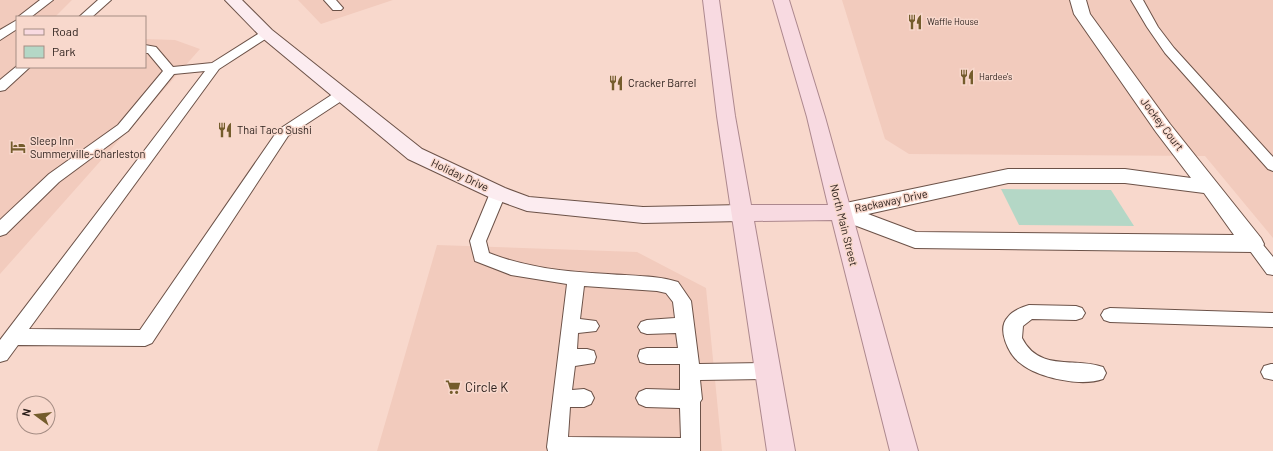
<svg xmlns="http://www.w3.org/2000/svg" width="1273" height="451" font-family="Barlow,sans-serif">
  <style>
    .built { fill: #f2cbbd }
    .green { fill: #b4d7c6 }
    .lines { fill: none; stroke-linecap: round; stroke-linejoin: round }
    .lane-casing { stroke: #6c5248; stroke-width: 2 }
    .street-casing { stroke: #6c5248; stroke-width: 2 }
    .secondary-casing { stroke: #6c5248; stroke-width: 2 }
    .primary-casing { stroke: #ad888e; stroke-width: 2 }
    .lane { fill: #fff; fill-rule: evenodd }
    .street { fill: #fff; fill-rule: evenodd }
    .secondary { fill: #fcecf0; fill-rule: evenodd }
    .primary { fill: #f8dae1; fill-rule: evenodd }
    .labels { text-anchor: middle; stroke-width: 3; stroke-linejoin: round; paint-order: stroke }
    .far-poi-label { font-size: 9px; fill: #291d19; stroke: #f8d8cc; text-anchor: start }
    .poi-label { font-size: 11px; fill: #291d19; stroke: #f8d8cc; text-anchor: start }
    .street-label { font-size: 11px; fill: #291d19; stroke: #f8d8cc }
    .near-poi-label { font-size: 13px; fill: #291d19; stroke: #f8d8cc; text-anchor: start }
  </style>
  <rect width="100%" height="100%" fill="#f8d8cc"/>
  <path class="built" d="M0 0H72L55 17H17V67H145V39L175 40 200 49 0 274Z
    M298 0H393L321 24Z
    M842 0H1273V238L1205 156 909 154 885 139Z
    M437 245 637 252 706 288 722 451H377Z"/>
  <path class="green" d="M1001 189 1111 190 1134 226 1019 225Z"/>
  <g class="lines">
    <g class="lane-casing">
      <path id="lane" d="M40 0H53L31 17H18Z
        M98 0H111L92 17H79Z
        M324 0H336L343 8 341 10H333Z
        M1131 0H1143L1158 27 1174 48 1273 157V171L1268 169 1165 53 1147 27Z
        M17 20V29L0 40V30Z
        M266 29 270 30 272 33 270 36 219 69 29 329 140 330 278 130 336 92H346L348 95 346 98 288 136 152 343 145 346 18 345 7 360 0 362V340L205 71 174 74 128 131 59 182 6 234 0 236V220L49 174 118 125 163 71 148 53H145V45L156 47 173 67 212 63Z
        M17 66 30 67 5 90 0 91V80Z
        M498 188 503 189 506 193 486 241 489 253C527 268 568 272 608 274 632 276 656 275 678 282L691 301 699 364 768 363 775 365 778 371 775 377 768 379 700 380 702 399 700 402V451H548L547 447 567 284 511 275 475 261 470 241 490 193 493 189ZM584 286 657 291 666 293 673 302 675 318 647 320 641 322 638 327 641 332 647 334 676 333 678 348H647L640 350 638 356 640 362 647 364H680V390L646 389 639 392 636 398 639 404 646 407 680 408 681 438 568 437 570 407H584L591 404 594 398 591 392 584 389 572 390 575 366 594 363 596 357 594 351 587 349H577L578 333 596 331 599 326 596 321 580 319Z
        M1253 238 1259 240 1273 257V275L1267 274 1245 244 1247 240Z
        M1029 305 1076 306 1082 308 1085 313 1082 318 1076 320 1032 319 1023 326 1022 338C1039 372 1075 357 1103 367L1106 373 1103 379C1081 387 1038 378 1020 363 1009 355 996 329 1008 317 1012 311 1022 307 1029 305Z
        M1110 308 1273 313V327L1110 322 1104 320 1101 315 1104 310Z
        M1271 364H1273V380L1264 378 1261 372 1264 366Z"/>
    </g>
    <g class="street-casing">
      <path id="street" d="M1070 0H1086L1090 14 1170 124 1261 238 1264 244 1261 250 1253 252 915 248 833 217 830 212 833 207 841 204 1008 169H1125L1191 178 1156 132 1074 14ZM1008 183H1125L1204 193 1234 235 916 232 868 214Z"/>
    </g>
    <g class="secondary-casing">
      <path id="secondary" d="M225 0H242L272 30 422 149 505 188 529 197 643 207 742 205 750 208 753 213 750 218 742 221 643 223 527 211 491 198 408 159 260 36Z"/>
    </g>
    <g class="primary-casing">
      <path id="primary" d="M703 0H719L735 116 751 205H828L807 117 773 0H789L825 117 918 451H890L832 220 754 221 795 451H767L717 116Z"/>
    </g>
    <use href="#lane" class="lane"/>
    <use href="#street" class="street"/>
    <use href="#secondary" class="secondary"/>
    <use href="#primary" class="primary"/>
  </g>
  <defs>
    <g id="restaurant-bare" transform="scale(1.2)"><path d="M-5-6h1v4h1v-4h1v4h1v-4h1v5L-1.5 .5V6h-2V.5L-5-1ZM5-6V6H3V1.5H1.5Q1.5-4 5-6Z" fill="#745c2c" stroke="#f8d8cc" stroke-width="2.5" paint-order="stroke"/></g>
    <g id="hotel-bare" transform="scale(1.2)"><path d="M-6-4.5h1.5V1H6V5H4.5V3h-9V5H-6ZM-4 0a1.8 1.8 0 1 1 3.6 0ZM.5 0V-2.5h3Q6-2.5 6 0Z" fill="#745c2c" stroke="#f8d8cc" stroke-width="2.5" paint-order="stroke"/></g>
    <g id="supermarket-bare" transform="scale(1.2)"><path d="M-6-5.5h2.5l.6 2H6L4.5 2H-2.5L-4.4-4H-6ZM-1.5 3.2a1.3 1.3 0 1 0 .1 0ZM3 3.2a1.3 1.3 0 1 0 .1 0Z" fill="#745c2c" stroke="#f8d8cc" stroke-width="2.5" paint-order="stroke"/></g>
  </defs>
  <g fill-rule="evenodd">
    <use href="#restaurant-bare" x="915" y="22"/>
    <use href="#restaurant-bare" x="967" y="77"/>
    <use href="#restaurant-bare" x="616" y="83"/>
    <use href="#restaurant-bare" x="225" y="130"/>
    <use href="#hotel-bare" x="18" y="147"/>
    <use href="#supermarket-bare" x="453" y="387"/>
  </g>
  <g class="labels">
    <g class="far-poi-label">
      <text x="927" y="25">Waffle House</text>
      <text x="979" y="80">Hardee's</text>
    </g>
    <g class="poi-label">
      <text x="628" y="87">Cracker Barrel</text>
      <text x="237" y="134">Thai Taco Sushi</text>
      <text x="30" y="145">Sleep Inn<tspan x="30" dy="13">Summerville-Charleston</tspan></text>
    </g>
    <g class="street-label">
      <text transform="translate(1162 124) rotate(53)" y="4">Jockey Court</text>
      <text transform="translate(460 175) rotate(25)" y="4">Holiday Drive</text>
      <text transform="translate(891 201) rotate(-12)" y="4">Rackaway Drive</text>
      <text transform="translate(844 225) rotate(76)" y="4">North Main Street</text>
    </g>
    <g class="near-poi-label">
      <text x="465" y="392">Circle K</text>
    </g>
  </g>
  <rect x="16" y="16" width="130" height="52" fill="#f8d8cc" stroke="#a58d84"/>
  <rect x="24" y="29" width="20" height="6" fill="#f8dae1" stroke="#a58d84"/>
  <text x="52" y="36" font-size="12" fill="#291d19">Road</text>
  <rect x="24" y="46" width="20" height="12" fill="#b4d7c6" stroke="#a58d84"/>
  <text x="52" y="56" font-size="12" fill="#291d19">Park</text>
  <g transform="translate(36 415) rotate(285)"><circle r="19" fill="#f8d8cc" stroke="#a58d84"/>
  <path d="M0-3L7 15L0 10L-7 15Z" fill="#745c2c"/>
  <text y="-6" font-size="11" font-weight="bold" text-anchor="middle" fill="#291d19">N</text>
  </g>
</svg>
